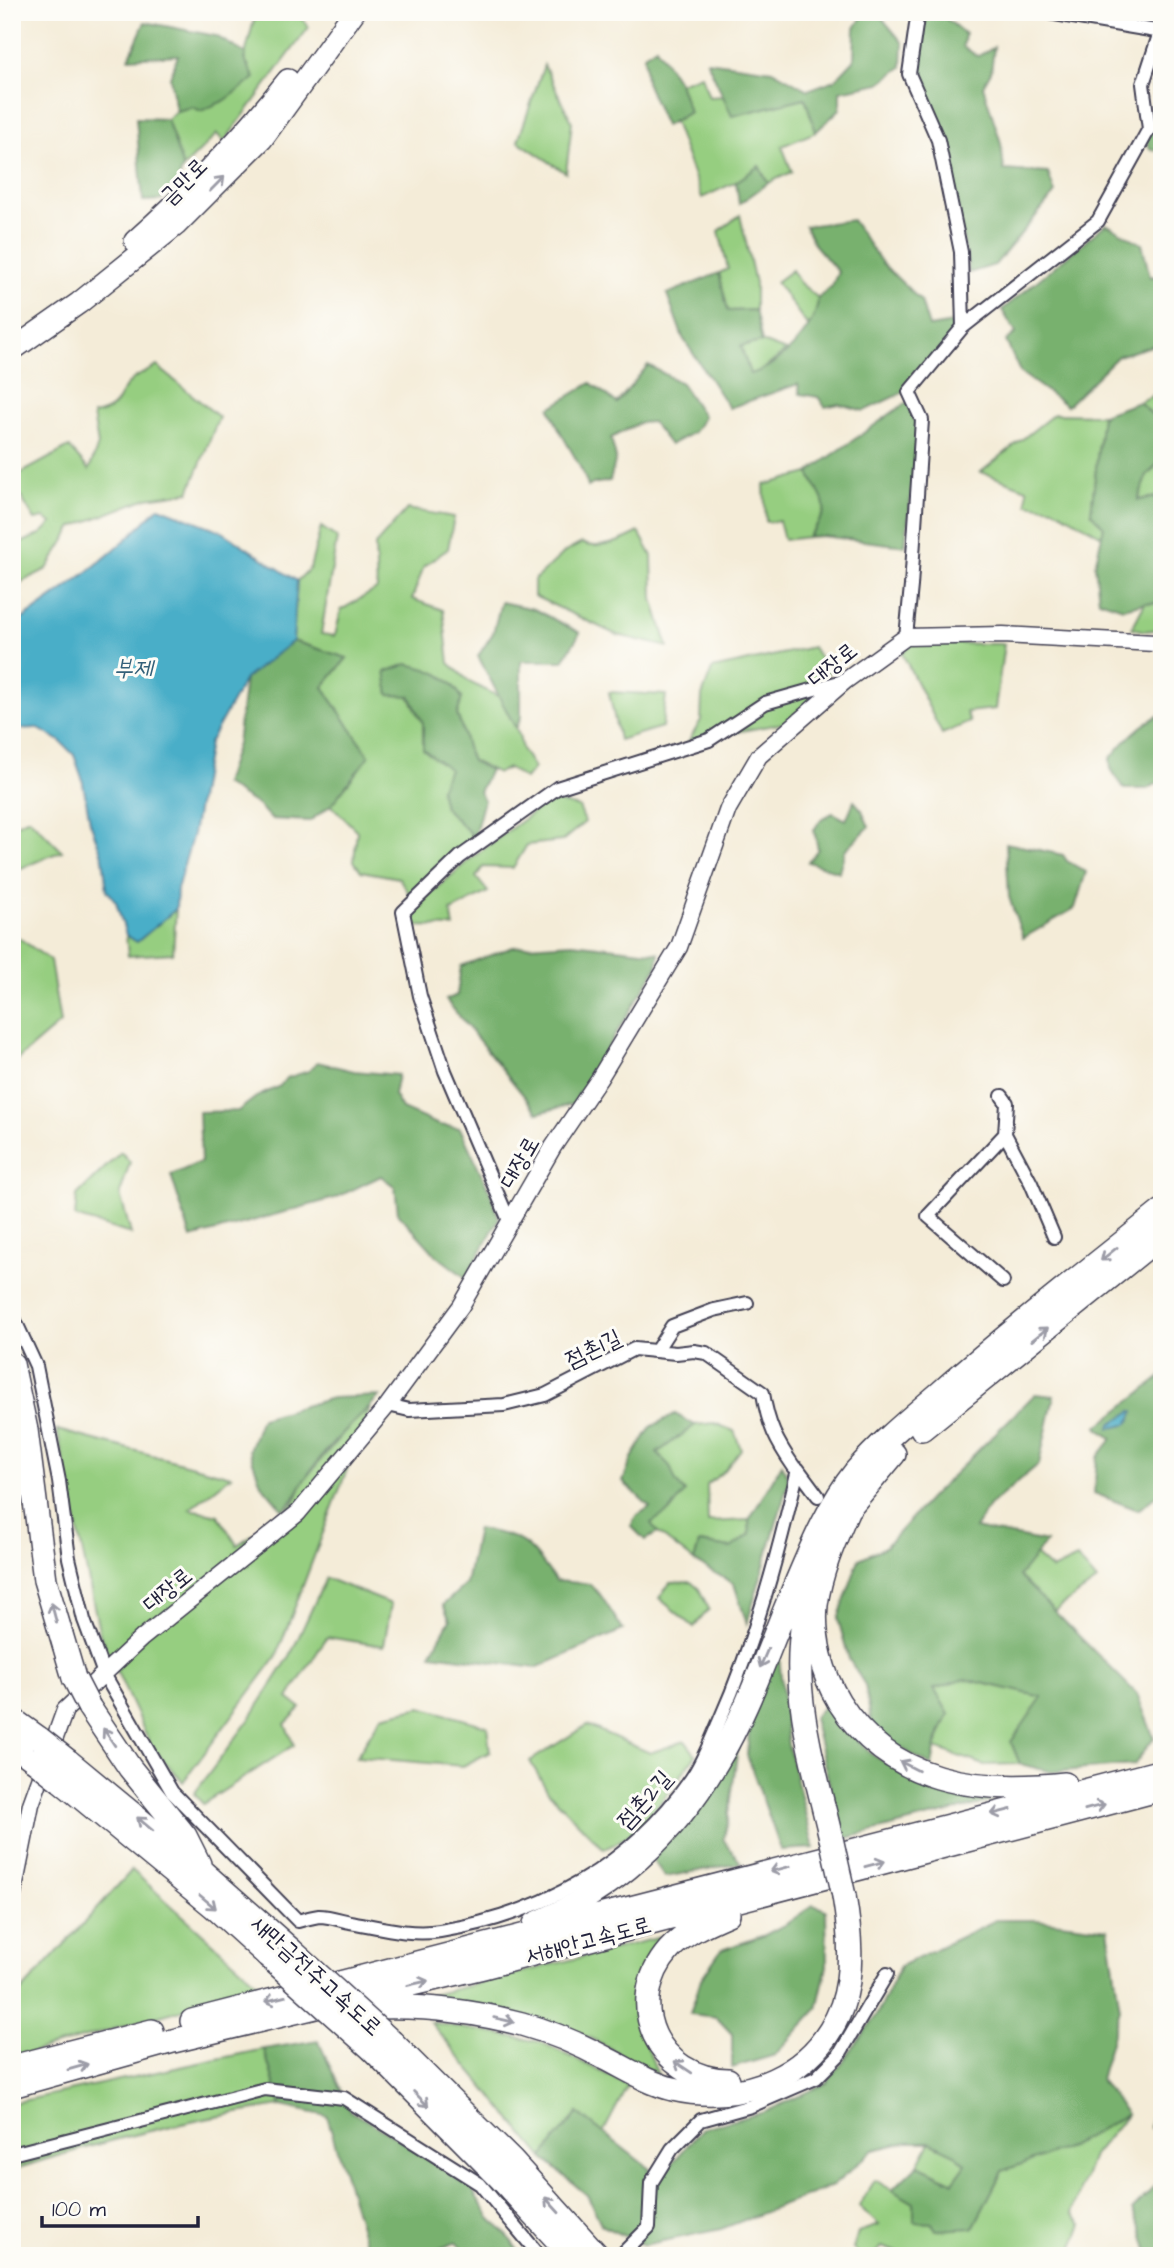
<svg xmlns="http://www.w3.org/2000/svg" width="1174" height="2268" font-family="'Architects Daughter','Poor Story',sans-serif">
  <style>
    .green { fill: #96ce80; stroke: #5c785e; stroke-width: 2 }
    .forest { fill: #78b16e; stroke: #4d6a54; stroke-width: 2 }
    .water { fill: #49aec8; stroke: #366882; stroke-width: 2 }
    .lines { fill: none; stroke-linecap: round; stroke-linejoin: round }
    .minor-casing { stroke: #424053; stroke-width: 16 }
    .tertiary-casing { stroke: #424053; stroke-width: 19 }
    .trunk-casing { stroke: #424053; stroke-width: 24 }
    .motorway-casing { stroke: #424053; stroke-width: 26 }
    .minor { stroke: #fff; stroke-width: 12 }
    .tertiary { stroke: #fff; stroke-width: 16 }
    .trunk { stroke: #fff; stroke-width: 21 }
    .motorway { stroke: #fff; stroke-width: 23 }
    .motorway-bridge-casing { stroke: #424053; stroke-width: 26; stroke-linecap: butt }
    .motorway-bridge { stroke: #fff; stroke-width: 23 }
    .oneway { stroke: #9c9ca7 }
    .labels { text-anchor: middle; stroke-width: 6; stroke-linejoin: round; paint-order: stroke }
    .street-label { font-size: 23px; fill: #22223b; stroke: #fdfcf7 }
    .water-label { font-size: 24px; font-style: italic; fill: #34617a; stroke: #fdfcf7 }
  </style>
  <rect width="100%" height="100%" fill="#fdfcf7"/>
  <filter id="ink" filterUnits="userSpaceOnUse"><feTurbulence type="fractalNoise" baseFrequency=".0143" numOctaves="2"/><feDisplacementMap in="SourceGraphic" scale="14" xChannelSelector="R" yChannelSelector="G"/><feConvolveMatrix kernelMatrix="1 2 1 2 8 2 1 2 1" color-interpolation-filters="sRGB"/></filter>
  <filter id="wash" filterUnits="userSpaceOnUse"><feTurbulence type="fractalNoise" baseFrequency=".00686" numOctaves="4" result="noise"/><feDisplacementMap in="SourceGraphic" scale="28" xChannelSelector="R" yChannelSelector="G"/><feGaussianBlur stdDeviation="1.57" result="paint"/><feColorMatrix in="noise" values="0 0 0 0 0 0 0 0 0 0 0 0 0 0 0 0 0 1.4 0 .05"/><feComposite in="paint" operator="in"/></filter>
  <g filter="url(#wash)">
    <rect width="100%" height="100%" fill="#f4ecd8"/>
    <path class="green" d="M256 12C280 12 294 6 309 27L224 142 217 134 183 168 167 119 176 111 192 107 249 66 244 59Z
      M1162 54V110L1158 109 1152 86Z
      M544 65 572 122 566 173 518 141Z
      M701 75 709 97 724 96 732 116 805 98 816 132 782 146 792 172 768 183 759 166 736 182 702 198 674 122 689 112 679 83Z
      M740 215 755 283V310L728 311 719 273 728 269 719 231Z
      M792 270 799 282 818 298C818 309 816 319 807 325L776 282Z
      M762 342 786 351 761 371 750 375 741 346Z
      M157 366 219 417 189 492 147 498 73 527 47 569 12 587V547L41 534 52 523 44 518 35 520 19 494 12 496V478L69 447 89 470 98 445 93 415C122 410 115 396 131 381 137 375 149 371 157 366Z
      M1162 391V424L1139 402Z
      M1054 414 1102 415 1091 513 1104 527 1102 536 1053 508 1027 504V489L981 472Z
      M1162 459V496L1138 501 1146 477Z
      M809 473C826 508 833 505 808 537L784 540 779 521 766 522 764 485Z
      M407 509 454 517 448 549 424 566 412 599 443 610 449 663 471 683 500 697 519 735 522 749 534 768 525 779 508 768 498 773 472 761C465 746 464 730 457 715L462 698 409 696 423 723V749L450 769 440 789 444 807 474 837 410 895 399 878 361 871 354 861 357 831 331 805 369 756 323 687 347 658 293 641 297 581 310 568 321 527 337 538 321 634 335 636 341 610 377 589 375 545Z
      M639 532 652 556 653 599 668 647 617 635 534 596V580L565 552 582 543C599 552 624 540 639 532Z
      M1145 603H1162V629L1145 631 1132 628Z
      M912 643 1004 644 995 709 966 712 970 722 942 734 902 653Z
      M813 647 828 671 823 691 784 723 689 741 701 720 702 696 712 669Z
      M609 692 666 695 662 727 619 740Z
      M549 800 579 807 585 822 562 841 527 845 513 868 483 867 476 877 488 892 451 911 454 927 413 926 411 911 469 860Z
      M29 818 62 851 12 872V826Z
      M176 909 173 953 128 956 126 935 137 942Z
      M12 933 50 960 60 1023 12 1064Z
      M121 1152 130 1162 120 1194 131 1234 75 1217 77 1195Z
      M371 1406 276 1657 183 1782 152 1748 100 1635 57 1430 231 1476 190 1509 218 1515 237 1545 286 1512 295 1501 304 1480 344 1432Z
      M714 1423 734 1431 741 1449 725 1470 707 1485 708 1522 749 1520 750 1534 731 1548 699 1543 694 1561 658 1533 650 1523 671 1510C676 1482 678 1474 657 1453L695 1425Z
      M1035 1555 1052 1570 1077 1558 1097 1581 1054 1611 1018 1576Z
      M326 1578 391 1604 384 1646 327 1637 288 1698 301 1708 285 1724 294 1745 203 1804 194 1794 249 1720 290 1656Z
      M691 1582 699 1589 709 1609 694 1627 659 1598 670 1583Z
      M965 1679 1043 1697 1011 1742 1020 1764 984 1765 935 1748 949 1714 934 1689Z
      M421 1707 487 1726 490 1752 463 1766 356 1757 382 1716Z
      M587 1725 650 1753 685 1741 696 1755C670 1789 645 1833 604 1849L548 1792 530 1761Z
      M132 1870 262 1987 12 2058V2002Z
      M669 1935 635 2002 646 2044 658 2075 591 2038 416 1999Z
      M430 2022 541 2042 628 2085 603 2133 578 2113 543 2158Z
      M264 2049 281 2106C190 2119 101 2141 12 2170V2103Z
      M1127 2114 1093 2156 1072 2213 1082 2224 1069 2256H907L882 2247 873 2256H860L853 2249 858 2232 879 2225 859 2206 875 2180 914 2203 932 2223 973 2228 1002 2171 1069 2147Z
      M930 2142 953 2153 966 2164 953 2182 918 2165Z"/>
    <path class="forest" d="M865 12H877L903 43 902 67 880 83 840 91V109L816 132 805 98 732 116 707 61 772 70 808 90 835 80 854 60 855 28Z
      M921 12H938L965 34 963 47 978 56 994 47 991 72 983 86 1001 143 1004 170 1048 173 1055 193 995 265 969 273 948 149 918 76 923 30Z
      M145 22 216 36 246 54 244 59 255 78 226 100 201 111 192 107 176 111 170 77 178 55 129 58Z
      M656 47 679 83 689 112 665 126 646 82 644 55Z
      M1158 109 1162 110V152L1150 149 1141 129Z
      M136 118 167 119 183 168 177 184 161 200 143 201Z
      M759 166 768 183 739 204 736 182Z
      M852 220 882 263 921 301 929 327 953 323 952 337 904 392 864 411 839 404 825 407 818 397 800 394 798 384 729 408 683 338 667 294 719 273 728 311 755 310 762 342 741 346 750 374C779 367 817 328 818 298L832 286 838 272 814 244 805 226Z
      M1106 224 1142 244 1150 277 1162 275V343L1118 356 1067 406 1020 372 1006 341 1016 333 1002 310Z
      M648 365 681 383 704 417 694 432 670 445 652 422 639 423 611 438 616 458 610 481 593 484 588 487C581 460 559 437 550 408L591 383 617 403Z
      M907 402 919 432 905 546 822 536 808 537C833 505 826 508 809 473L817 466Z
      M1139 402 1162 424V459L1146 477 1138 500 1162 496V603H1145L1123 608 1099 600 1095 565 1104 527 1091 513 1102 415Z
      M501 602 534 609 580 633 563 661H521V717L516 729 478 656 493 633Z
      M293 641 347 658 323 687 369 756 331 805 310 821 271 819 259 806 224 784 237 744 245 679Z
      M407 664C431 669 449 675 462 698L457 715C464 730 465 746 472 761L490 770 479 792 484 800 474 837 444 807 440 789 449 769 423 749V723L410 696 389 695 385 672Z
      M1162 714V781L1147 789H1124L1111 769 1110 759C1125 740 1140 724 1162 714Z
      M854 801 862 810 869 827 845 850 839 872 808 862 818 849 814 830 821 819 833 813 846 820Z
      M1006 843 1063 855 1067 861 1086 872 1075 908 1023 938 1009 897Z
      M572 943 659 953 657 967 573 1104 538 1113 446 1000 457 995 461 966 513 947Z
      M317 1062 354 1071 398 1075 394 1095 402 1109 439 1125 460 1128 490 1192 499 1219 466 1278 436 1255 398 1213 395 1187 381 1176 335 1198 191 1238 171 1175 201 1162 199 1112 238 1111 256 1097 280 1086 286 1078 309 1071Z
      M1162 1376V1491L1138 1510 1094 1493 1097 1458 1112 1439 1097 1427Z
      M1035 1394 1054 1396 1039 1464 989 1506 975 1528 1046 1542 1019 1576 1137 1694 1154 1738 1134 1765 1051 1772 1020 1764 1011 1742 1042 1697 965 1679 934 1689 949 1714 937 1739 932 1766 873 1732 865 1685 849 1659 838 1619 859 1559 885 1547 929 1499Z
      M380 1396C354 1422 325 1448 305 1479 296 1492 297 1499 283 1510L261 1484 249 1450 261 1418 332 1398Z
      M675 1414 695 1425 657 1453 670 1466 676 1482 685 1492 671 1510 651 1523 658 1533 645 1540 631 1526 636 1516 650 1507 623 1482 632 1458 651 1427Z
      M782 1464 789 1480 747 1624 734 1584 694 1561 699 1543 731 1548 750 1534 749 1520Z
      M477 1529C526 1537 528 1543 556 1581L590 1584 602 1597 623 1630 536 1668 431 1654 450 1620 443 1605 466 1584Z
      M778 1646 788 1745 814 1848 781 1850 747 1755 750 1721Z
      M825 1705 871 1754 928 1787 993 1801 843 1839 813 1718Z
      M738 1746 728 1822 723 1839 741 1863 665 1877 653 1860Z
      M813 1905 826 1910 827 1966 817 2009 775 2055 732 2068V2034L716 2017 690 2014 701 1979 721 1950 765 1935 786 1924Z
      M996 1920H1036L1108 1929 1120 2009 1100 2080 1127 2114 1069 2147 1002 2171 973 2228 936 2230 932 2223 914 2222V2203L892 2190 918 2165 953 2182 966 2164 953 2153 930 2142H907L873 2150 833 2186 721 2229 644 2245 602 2226 587 2195 543 2158 555 2140 578 2113 660 2177 703 2128 765 2112 827 2083 876 2016 900 1966Z
      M318 2040 350 2111 391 2134 471 2188 490 2218 507 2235 522 2256H470L457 2242 421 2256H369L327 2116 281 2106 264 2049Z
      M1162 2092V2131L1150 2128 1153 2108Z
      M1162 2179V2256H1149L1141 2229 1132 2210Z"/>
    <path class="water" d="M159 507 221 531 297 581 293 641 245 679 209 743 193 834 177 889 176 909 137 942 126 935 116 902 107 890 103 858 90 822 82 778 74 755 60 741 37 728 14 729 12 733V626C65 590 115 554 159 507Z
      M1132 1411H1134C1132 1425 1123 1426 1110 1428L1111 1424Z"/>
  </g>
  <g filter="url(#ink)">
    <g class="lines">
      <g class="minor-casing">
        <path id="minor" d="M915 12 917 18 909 74 938 140 961 252 963 327
          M1043 12 1162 32
          M906 637 911 586 922 420 909 392 963 327 1098 221 1149 129 1143 84 1160 32
          M1002 1096 1007 1103 1005 1134 928 1216 1003 1281
          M1005 1134 1031 1183 1054 1237
          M510 1223 445 1071 420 996 403 912 460 857 557 788 709 740 765 703 843 681
          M12 1314 36 1366 59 1481 69 1558 84 1620 104 1674 172 1792 298 1921C305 1919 312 1917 319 1916 329 1916 341 1920 350 1922 379 1927 410 1936 440 1931 542 1915 631 1865 691 1779 703 1762 711 1740 719 1722 755 1641 778 1555 798 1469
          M656 1351 672 1326 714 1310 747 1303
          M388 1405 409 1410 504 1405 545 1395 634 1349 676 1353 694 1351 706 1353 763 1393C768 1425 776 1441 794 1467L798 1469 818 1496
          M12 2154 265 2089 344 2098 480 2184 540 2256
          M635 2256 625 2251 649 2227 651 2183 672 2149 701 2120 751 2106 816 2078 839 2055 887 1974"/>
      </g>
      <g class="tertiary-casing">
        <path id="tertiary" d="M12 1899 31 1804 65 1710 142 1638 298 1513 388 1405 461 1306 553 1147 599 1079 679 947 728 809 759 756 845 681 906 637 1003 635 1155 643 1162 641"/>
      </g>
      <g class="trunk-casing">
        <path id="trunk" d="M135 241C190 192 242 138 288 80
          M12 350 79 303 176 225 262 139 354 12"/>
      </g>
      <g class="motorway-casing">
        <path id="motorway" d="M12 1364 26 1430 45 1580 74 1678
          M922 1429 1162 1235
          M849 1508 894 1454
          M848 1509C835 1539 820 1572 816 1605 813 1638 822 1674 839 1702 891 1784 977 1793 1065 1784
          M816 1569C782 1668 808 1741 831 1838
          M89 1707 130 1768 185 1836 199 1864
          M12 1719 40 1739
          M12 1744 34 1760
          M68 1761 204 1873 290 1949
          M61 1781 213 1906 268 1956
          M535 1924C615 1889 673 1837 717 1762 748 1711 769 1647 792 1593 810 1551 827 1507 856 1471 881 1442 912 1417 941 1392 1012 1329 1088 1271 1162 1211
          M359 2008C415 2004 468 2010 522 2024 551 2032 579 2044 605 2058 627 2069 648 2083 673 2089 742 2105 816 2076 842 2006 854 1972 850 1931 844 1896
          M192 2021 1162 1771
          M392 2042 512 2161 598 2256
          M373 2050 501 2179 572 2256
          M12 2067 152 2031
          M728 2080C658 2079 622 2004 669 1950 684 1933 707 1923 728 1914
          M12 2086 173 2041 483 1967 1162 1789"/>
      </g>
      <use href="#minor" class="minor"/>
      <use href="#tertiary" class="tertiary"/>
      <use href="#trunk" class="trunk"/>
      <use href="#motorway" class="motorway"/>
      <g class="motorway-bridge-casing">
        <path id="motorway-bridge" d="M74 1678 89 1707
          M40 1739 68 1761
          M34 1760 61 1781
          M831 1838 844 1896
          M290 1949 392 2042
          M268 1956 373 2050"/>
      </g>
      <use href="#motorway-bridge" class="motorway-bridge"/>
    </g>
    <defs><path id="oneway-shaft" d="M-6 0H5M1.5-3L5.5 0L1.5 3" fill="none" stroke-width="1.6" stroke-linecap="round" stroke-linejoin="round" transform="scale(1.75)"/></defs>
    <g class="oneway">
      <use href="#oneway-shaft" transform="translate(217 184) rotate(-45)"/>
      <use href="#oneway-shaft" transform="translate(1109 1254) rotate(141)"/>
      <use href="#oneway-shaft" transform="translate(1040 1334) rotate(-39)"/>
      <use href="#oneway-shaft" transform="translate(54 1613) rotate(-105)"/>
      <use href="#oneway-shaft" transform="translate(764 1658) rotate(113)"/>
      <use href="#oneway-shaft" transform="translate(109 1737) rotate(-124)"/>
      <use href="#oneway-shaft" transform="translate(909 1766) rotate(-153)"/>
      <use href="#oneway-shaft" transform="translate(1095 1807) rotate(-15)"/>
      <use href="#oneway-shaft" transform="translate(1001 1812) rotate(166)"/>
      <use href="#oneway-shaft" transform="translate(145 1824) rotate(-140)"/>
      <use href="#oneway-shaft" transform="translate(875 1864) rotate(-15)"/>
      <use href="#oneway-shaft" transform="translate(780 1869) rotate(165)"/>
      <use href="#oneway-shaft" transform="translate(208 1902) rotate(40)"/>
      <use href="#oneway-shaft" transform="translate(418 1983) rotate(-13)"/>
      <use href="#oneway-shaft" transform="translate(275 1999) rotate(166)"/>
      <use href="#oneway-shaft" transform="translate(504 2020) rotate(13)"/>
      <use href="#oneway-shaft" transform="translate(78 2067) rotate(-16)"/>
      <use href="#oneway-shaft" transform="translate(683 2067) rotate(-146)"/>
      <use href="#oneway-shaft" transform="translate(421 2099) rotate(45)"/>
      <use href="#oneway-shaft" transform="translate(552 2205) rotate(-132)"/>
    </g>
  </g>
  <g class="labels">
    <g class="street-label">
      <text transform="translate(183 181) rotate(-45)" y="8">금만로</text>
      <text transform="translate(832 664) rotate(-39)" y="8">대장로</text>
      <text transform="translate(519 1162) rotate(-60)" y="8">대장로</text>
      <text transform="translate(593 1348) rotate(-26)" y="8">점촌1길</text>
      <text transform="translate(167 1589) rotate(-39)" y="8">대장로</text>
      <text transform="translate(644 1799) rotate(-48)" y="8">점촌2길</text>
      <text transform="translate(588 1940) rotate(-15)" y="8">서해안고속도로</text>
      <text transform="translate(317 1975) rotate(42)" y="8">새만금전주고속도로</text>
    </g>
    <g class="water-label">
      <text x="133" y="676">부제</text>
    </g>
  </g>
  <rect width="1174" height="2268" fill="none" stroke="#fdfcf7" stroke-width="42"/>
  <path d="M42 2216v10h156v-10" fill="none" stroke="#22223b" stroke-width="3.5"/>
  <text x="52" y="2216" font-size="21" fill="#22223b" stroke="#fdfcf7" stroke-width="5" paint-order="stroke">100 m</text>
</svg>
